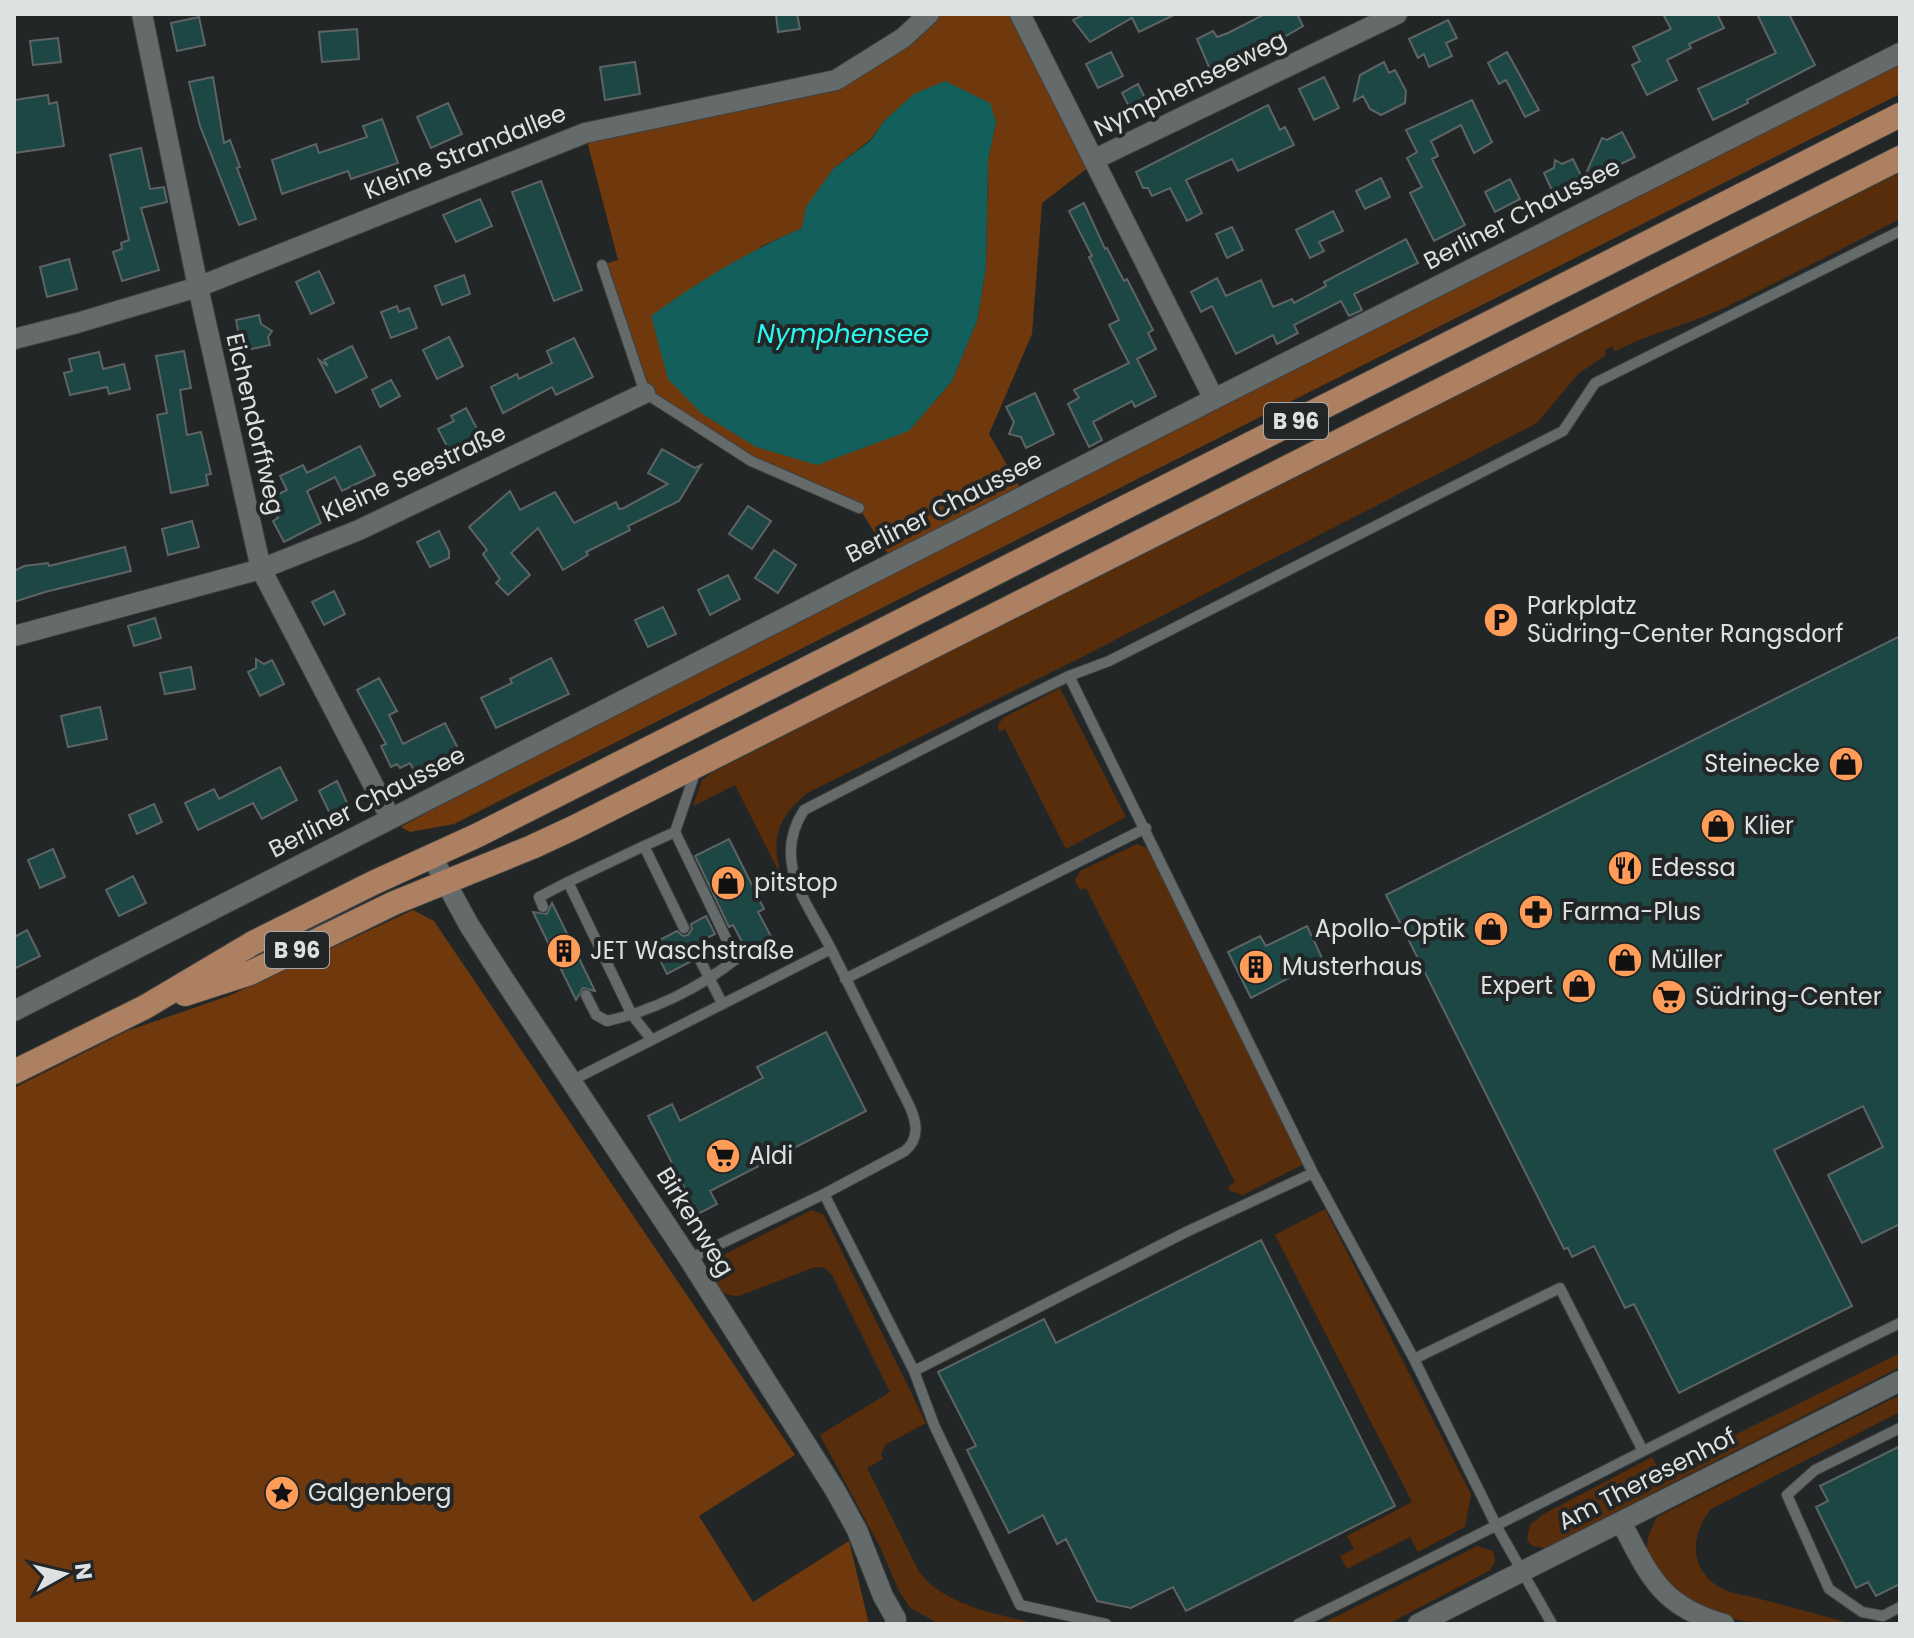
<svg xmlns="http://www.w3.org/2000/svg" width="1914" height="1638" font-family="Poppins,sans-serif">
  <style>
    .green { fill: #582d0b }
    .forest { fill: #6f390d; fill-rule: evenodd }
    .water { fill: #125f5b }
    .building { fill: #1d4744; stroke: #5e6363; stroke-width: 2 }
    .lines { fill: none; stroke-linecap: round; stroke-linejoin: round }
    .lane-casing { stroke: #3e4141; stroke-width: 12 }
    .street-casing { stroke: #3e4141; stroke-width: 22 }
    .primary-casing { stroke: #3e4141; stroke-width: 26 }
    .lane { stroke: #656a6a; stroke-width: 10 }
    .street { stroke: #656a6a; stroke-width: 20 }
    .primary { stroke: #ad8062; stroke-width: 24 }
    .labels { text-anchor: middle; stroke-width: 8; stroke-linejoin: round; paint-order: stroke }
    .shield { fill: #222626; stroke: #a6a9a9; stroke-width: 2 }
    .shield-label { font-size: 22px; font-weight: bold; fill: #dee1e1 }
    .street-label { font-size: 24px; fill: #dee1e1; stroke: #222626 }
    .poi-label { font-size: 24px; fill: #dee1e1; stroke: #222626; text-anchor: start }
    .water-label { font-size: 26px; font-style: italic; fill: #2af7ef; stroke: #222626 }
  </style>
  <rect width="100%" height="100%" fill="#222626"/>
  <path class="green" d="M1900 172V219C1841 249 1783 280 1724 308 1688 325 1650 333 1615 351L1612 346 1605 350 1606 355 1578 374 1537 423 1084 656 807 793C777 819 770 839 782 878L735 785 693 806 702 780 713 772Z
    M1060 688 1126 817 1066 849 1005 729 999 732 998 725 1003 718Z
    M1137 844 1147 848 1304 1164 1243 1195 1230 1191 1228 1187 1235 1182 1086 888 1080 890 1075 880 1080 871Z
    M1325 1209 1471 1494 1465 1527 1418 1552 1410 1537 1347 1569 1340 1556 1354 1549 1347 1536 1412 1502 1275 1235Z
    M812 1210 824 1215 926 1423 885 1445 881 1454 883 1459 867 1468 919 1572C945 1606 1000 1615 1039 1624H939L910 1608 899 1591 881 1549 820 1435 890 1392 832 1275 825 1268 815 1267 739 1296C717 1296 708 1282 711 1261Z
    M1900 1353V1367L1545 1548 1532 1546 1527 1540 1530 1525 1542 1515 1652 1457 1660 1472Z
    M1900 1395V1412L1711 1509C1692 1532 1688 1566 1716 1585 1727 1593 1743 1595 1757 1598 1789 1607 1821 1615 1853 1624 1806 1624 1716 1630 1679 1597 1666 1586 1656 1566 1646 1552L1648 1537 1657 1517Z
    M1477 1546 1493 1551 1495 1562 1489 1571 1388 1624H1321Z"/>
  <path class="forest" d="M936 14H1015L1089 167 1042 203 1032 334 989 434 1021 489 890 557 859 508 751 461 645 393 602 265 618 260 586 137 836 85ZM885 120 996 122 988 160 986 267 977 321 952 381 934 402 760 247 802 228 833 169 870 140Z
    M1900 63V94L454 824 410 832 401 827 517 762Z
    M413 910 434 921 795 1455 699 1516 753 1602 849 1541 869 1624H14V1088L127 1031 231 995Z"/>
  <path class="water" d="M945 81 990 103 996 122 988 160 986 267 977 321 952 381 909 431 817 465 756 447 701 413 668 379 651 316C699 281 747 252 802 228L806 207 833 169 870 141 885 120 914 94Z"/>
  <path class="building" d="M776 14H797L800 29 778 32Z
    M1085 14H1176L1139 32 1132 18 1090 42 1073 20Z
    M1265 14H1297L1303 26 1258 52 1211 72 1197 39 1213 31 1217 37 1228 33Z
    M1663 14H1717L1724 28 1689 44 1691 48 1667 60 1677 80 1647 95 1632 65 1640 61 1633 47 1671 29Z
    M1757 14H1789L1815 65 1747 100 1748 103 1713 120 1698 89 1776 53Z
    M199 17 205 45 177 51 171 23Z
    M1448 20 1457 38 1446 43 1452 56 1429 67 1424 54 1418 58 1409 39Z
    M357 29 359 59 322 62 319 32Z
    M58 38 61 62 33 65 30 41Z
    M1111 52 1123 76 1098 88 1086 64Z
    M1507 52 1539 110 1525 117 1506 80 1499 84 1488 63Z
    M635 62 640 94 605 100 600 67Z
    M1384 62 1389 73 1395 70 1406 91 1405 103 1381 115 1370 109 1363 96 1354 101 1360 75Z
    M213 77 224 143 230 140 240 167 237 168 256 219 239 225 200 126 189 82Z
    M1324 77 1339 108 1314 120 1299 89Z
    M1138 84 1150 108 1134 116 1122 93Z
    M48 95 49 104 57 102 64 146 14 153V100Z
    M1472 100 1492 142 1474 153 1461 125 1431 141 1438 156 1432 159 1465 225 1434 241 1410 193 1422 187 1407 158 1417 152 1406 130Z
    M448 103 462 134 431 148 417 117Z
    M1268 105 1280 130 1285 127 1294 145 1238 171 1232 159 1186 180 1202 213 1187 221 1170 188 1152 196 1148 188H1143L1136 172Z
    M382 119 398 163 351 179 348 171 282 194 272 160 316 144 319 153 367 137 363 126Z
    M1622 132 1635 157 1555 197 1544 173 1554 168 1555 160 1562 164 1573 159 1583 180 1602 138 1607 140Z
    M141 148 150 189 164 187 167 202 141 208 159 270 122 281 113 252 122 249 121 243 129 240 110 155Z
    M1381 178 1390 197 1365 209 1356 191Z
    M1510 179 1520 199 1495 212 1485 192Z
    M541 181 582 290 554 301 512 192Z
    M480 199 492 226 456 242 443 215Z
    M1084 203 1105 249 1107 248 1124 281 1127 279 1153 330 1148 333 1156 349 1137 359 1156 396 1135 407 1132 401 1093 422 1102 440 1089 447 1068 404 1079 398 1074 390 1129 363 1109 325 1119 320 1089 257 1092 256 1069 211Z
    M1333 211 1343 231 1319 242 1324 251 1310 258 1296 230Z
    M1232 227 1243 250 1227 258 1216 234Z
    M1406 239 1418 263 1354 294 1362 310 1349 316 1341 301 1294 325 1298 333 1277 344 1273 335 1236 354 1212 306 1201 312 1191 292 1217 278 1226 296 1261 280 1273 307 1292 299 1294 303 1326 286 1324 282Z
    M69 259 77 289 47 297 40 267Z
    M319 271 334 303 311 314 296 282Z
    M464 275 470 294 442 305 435 286Z
    M397 306 399 312 409 308 417 328 391 338 381 312Z
    M259 315 261 324 272 331 268 337 270 345 242 351 236 320Z
    M449 337 463 366 437 379 423 350Z
    M574 338 593 377 556 395 552 387 503 413 491 387 517 374 519 379 552 363 547 351Z
    M352 346 367 377 336 393 319 360 328 366 324 360Z
    M184 351 191 388 180 390 187 435 201 432 211 474 206 475 208 485 171 493 157 415 167 413 156 356Z
    M99 352 103 369 124 364 130 389 109 394 107 387 70 395 64 373 72 371 69 359Z
    M391 380 400 396 380 407 372 390Z
    M1035 393 1054 434 1026 448 1021 437 1009 434 1014 422 1006 407Z
    M466 408 482 438 451 454 438 429 454 421 451 416Z
    M360 446 375 475 342 491 335 477 307 491 321 523 284 542 273 521 278 518 268 499 287 490 280 476 303 465 307 473Z
    M662 449 695 468 701 465 679 501 628 526 630 530 586 552 588 555 563 570 538 528 511 553 530 575 508 595 496 583 500 579 483 554 487 550 469 527 510 491 520 510 555 492 574 523 616 502 619 509 624 508 668 484 648 473Z
    M748 506 771 521 752 549 729 534Z
    M192 521 199 547 168 555 162 529Z
    M439 531 449 551V558L430 567 417 542Z
    M125 547 131 571 45 592 14 602V571L24 566 48 563 49 566Z
    M774 550 796 565 778 593 755 578Z
    M728 575 740 599 710 615 698 590Z
    M334 591 345 614 324 625 312 602Z
    M663 607 676 634 648 647 635 620Z
    M155 618 161 638 134 646 128 626Z
    M1900 636V1224L1862 1243 1828 1175 1883 1147 1863 1106 1774 1150 1852 1306 1679 1393 1634 1304 1625 1308 1594 1246 1572 1257 1568 1248 1564 1249 1386 895Z
    M551 658 569 694 496 728 481 698 512 683 510 679Z
    M256 659 264 664 272 660 284 684 260 696 248 672 256 668Z
    M191 667 195 689 165 694 160 673Z
    M379 678 397 711 389 715 403 744 445 723 461 754 417 776 410 763 400 768 397 764 391 767 381 746 386 744 357 690Z
    M100 707 107 739 68 747 61 716Z
    M280 767 297 800 262 819 253 803 198 830 185 803 214 789 219 799Z
    M337 781 349 807 331 816 319 791Z
    M154 804 162 822 137 834 129 815Z
    M729 839 764 909 758 912 774 942 749 955 733 925 729 927 695 856Z
    M53 849 65 877 40 888 28 860Z
    M133 876 146 903 119 916 106 890Z
    M552 903 595 991 583 988 576 1000 533 912 547 914Z
    M706 916 715 934 705 939 711 952 706 954 696 951 692 954V961L667 974 652 944 677 931 683 936 688 935 692 929 691 924Z
    M1307 926 1323 960 1251 998 1228 952 1260 936 1266 946Z
    M27 930 40 956 14 969V937Z
    M826 1032 866 1111 710 1191 717 1204 698 1214 648 1116 672 1104 680 1121 763 1078 757 1067Z
    M1261 1240 1395 1506 1186 1611 1173 1587 1131 1608 1097 1601 1066 1539 1057 1544 1043 1515 1009 1533 967 1450 976 1446 938 1372 1044 1319 1056 1343Z
    M1900 1446V1584L1876 1596 1868 1582 1856 1588 1816 1507 1828 1501 1820 1486Z"/>
  <g class="lines">
    <g class="lane-casing">
      <path id="lane" d="M602 265 645 393 751 461 859 508
        M1069 676 1313 1173 1414 1359 1497 1527 1552 1624
        M644 846 568 882 632 1015 651 1039
        M543 907 539 897 568 882
        M684 928 644 846 675 832 696 770
        M831 949C807 902 771 861 804 810L981 719 1069 676 1109 661 1563 431 1595 383 1900 231
        M699 958 722 1003
        M845 979 1146 828
        M586 995 596 1015 607 1021C653 1011 699 988 736 959L675 832
        M571 1081 831 949 909 1105C917 1122 920 1138 905 1151L824 1194 914 1371 934 1425 1020 1605 1106 1624
        M689 1259 824 1194
        M1414 1359 1560 1288 1643 1451
        M914 1371 1186 1232 1313 1173
        M1900 1428 1815 1470 1787 1495 1829 1589 1862 1612 1883 1616 1900 1607
        M1298 1624C1500 1526 1698 1421 1900 1323"/>
    </g>
    <g class="street-casing">
      <path id="street" d="M142 14 198 287 261 569 391 819
        M1020 14 1214 399
        M1093 160 1397 14
        M14 339 77 323 198 287 585 133 836 80 903 38 929 14
        M14 636 261 569 359 530 645 393
        M432 857 469 925 505 981 689 1259 835 1490 857 1530 883 1596 896 1619 895 1624
        M14 1011 1214 399 1900 53
        M1621 1522C1649 1575 1661 1607 1724 1624
        M1418 1624 1900 1381"/>
    </g>
    <g class="primary-casing">
      <path id="primary" d="M185 994 250 973 394 903 532 847 575 827 1900 158
        M14 1072 145 1007 253 943 373 883 478 835 1900 115"/>
    </g>
    <use href="#lane" class="lane"/>
    <use href="#street" class="street"/>
    <use href="#primary" class="primary"/>
  </g>
  <defs>
    <g id="parking-disc" transform="scale(1.8)"><circle r="9.5" fill="#fe9c58" stroke="#222626"/><path d="M-3.5-5.5H1a3.5 3.5 0 0 1 0 7H-1V5.5H-3.5ZM-1-3.4V-.6H.8a1.4 1.4 0 0 0 0-2.8Z" fill="#111"/></g>
    <g id="shop-disc" transform="scale(1.8)"><circle r="9.5" fill="#fe9c58" stroke="#222626"/><path d="M-5-2.5h2.3a2.7 3.5 0 0 1 5.4 0H5L5.5 6h-11ZM-1.5-2.5h3a1.5 2.3 0 0 0-3 0Z" fill="#111"/></g>
    <g id="restaurant-disc" transform="scale(1.8)"><circle r="9.5" fill="#fe9c58" stroke="#222626"/><path d="M-5-6h1v4h1v-4h1v4h1v-4h1v5L-1.5 .5V6h-2V.5L-5-1ZM5-6V6H3V1.5H1.5Q1.5-4 5-6Z" fill="#111"/></g>
    <g id="pharmacy-disc" transform="scale(1.8)"><circle r="9.5" fill="#fe9c58" stroke="#222626"/><path d="M-2-6h4v4h4v4h-4v4h-4v-4h-4v-4h4Z" fill="#111"/></g>
    <g id="building-disc" transform="scale(1.8)"><circle r="9.5" fill="#fe9c58" stroke="#222626"/><path d="M-4-6H4V6H1V3H-1V6H-4ZM-2.5-4.3h1.7v1.8h-1.7ZM.8-4.3h1.7v1.8H.8ZM-2.5-1h1.7V.8h-1.7ZM.8-1h1.7V.8H.8Z" fill="#111"/></g>
    <g id="supermarket-disc" transform="scale(1.8)"><circle r="9.5" fill="#fe9c58" stroke="#222626"/><path d="M-6-5.5h2.5l.6 2H6L4.5 2H-2.5L-4.4-4H-6ZM-1.5 3.2a1.3 1.3 0 1 0 .1 0ZM3 3.2a1.3 1.3 0 1 0 .1 0Z" fill="#111"/></g>
    <g id="sight-disc" transform="scale(1.8)"><circle r="9.5" fill="#fe9c58" stroke="#222626"/><path d="M0-6L1.8-2.2L6-1.7L2.9 1.2L3.7 5.4L0 3.3L-3.7 5.4L-2.9 1.2L-6-1.7L-1.8-2.2Z" fill="#111"/></g>
  </defs>
  <g fill-rule="evenodd">
    <use href="#parking-disc" x="1501" y="620"/>
    <use href="#shop-disc" x="1846" y="764"/>
    <use href="#shop-disc" x="1718" y="826"/>
    <use href="#restaurant-disc" x="1625" y="868"/>
    <use href="#shop-disc" x="728" y="883"/>
    <use href="#pharmacy-disc" x="1536" y="912"/>
    <use href="#shop-disc" x="1491" y="929"/>
    <use href="#building-disc" x="564" y="951"/>
    <use href="#shop-disc" x="1625" y="960"/>
    <use href="#building-disc" x="1256" y="967"/>
    <use href="#shop-disc" x="1579" y="986"/>
    <use href="#supermarket-disc" x="1669" y="997"/>
    <use href="#supermarket-disc" x="723" y="1156"/>
    <use href="#sight-disc" x="282" y="1493"/>
  </g>
  <g class="labels">
    <g class="shield">
      <rect x="1264" y="403" width="64" height="36" rx="6"/>
      <rect x="265" y="932" width="64" height="36" rx="6"/>
    </g>
    <g class="shield-label">
      <text x="1296" y="429">B 96</text>
      <text x="297" y="958">B 96</text>
    </g>
    <g class="street-label">
      <text transform="translate(1190 84) rotate(-26)" y="8">Nymphenseeweg</text>
      <text transform="translate(465 152) rotate(-22)" y="8">Kleine Strandallee</text>
      <text transform="translate(1522 214) rotate(-27)" y="8">Berliner Chaussee</text>
      <text transform="translate(255 424) rotate(77)" y="8">Eichendorffweg</text>
      <text transform="translate(414 473) rotate(-25)" y="8">Kleine Seestraße</text>
      <text transform="translate(944 507) rotate(-27)" y="8">Berliner Chaussee</text>
      <text transform="translate(367 802) rotate(-27)" y="8">Berliner Chaussee</text>
      <text transform="translate(695 1222) rotate(58)" y="8">Birkenweg</text>
      <text transform="translate(1647 1479) rotate(-27)" y="8">Am Theresenhof</text>
    </g>
    <g class="poi-label">
      <text x="1527" y="614">Parkplatz<tspan x="1527" dy="28">Südring-Center Rangsdorf</tspan></text>
      <text x="1820" y="772" text-anchor="end">Steinecke</text>
      <text x="1744" y="834">Klier</text>
      <text x="1651" y="876">Edessa</text>
      <text x="754" y="891">pitstop</text>
      <text x="1562" y="920">Farma-Plus</text>
      <text x="1465" y="937" text-anchor="end">Apollo-Optik</text>
      <text x="590" y="959">JET Waschstraße</text>
      <text x="1651" y="968">Müller</text>
      <text x="1282" y="975">Musterhaus</text>
      <text x="1553" y="994" text-anchor="end">Expert</text>
      <text x="1695" y="1005">Südring-Center</text>
      <text x="749" y="1164">Aldi</text>
      <text x="308" y="1501">Galgenberg</text>
    </g>
    <g class="water-label">
      <text x="843" y="343">Nymphensee</text>
    </g>
  </g>
  <rect width="1914" height="1638" fill="none" stroke="#dee1e1" stroke-width="32"/>
  <g transform="translate(64 1574) rotate(82)" stroke="#222626" stroke-width="6" paint-order="stroke">
  <path d="M0-6L14 30L0 20L-14 30Z" fill="#dee1e1"/>
  <text y="-12" font-size="22" font-weight="bold" text-anchor="middle" fill="#dee1e1">N</text>
  </g>
</svg>
